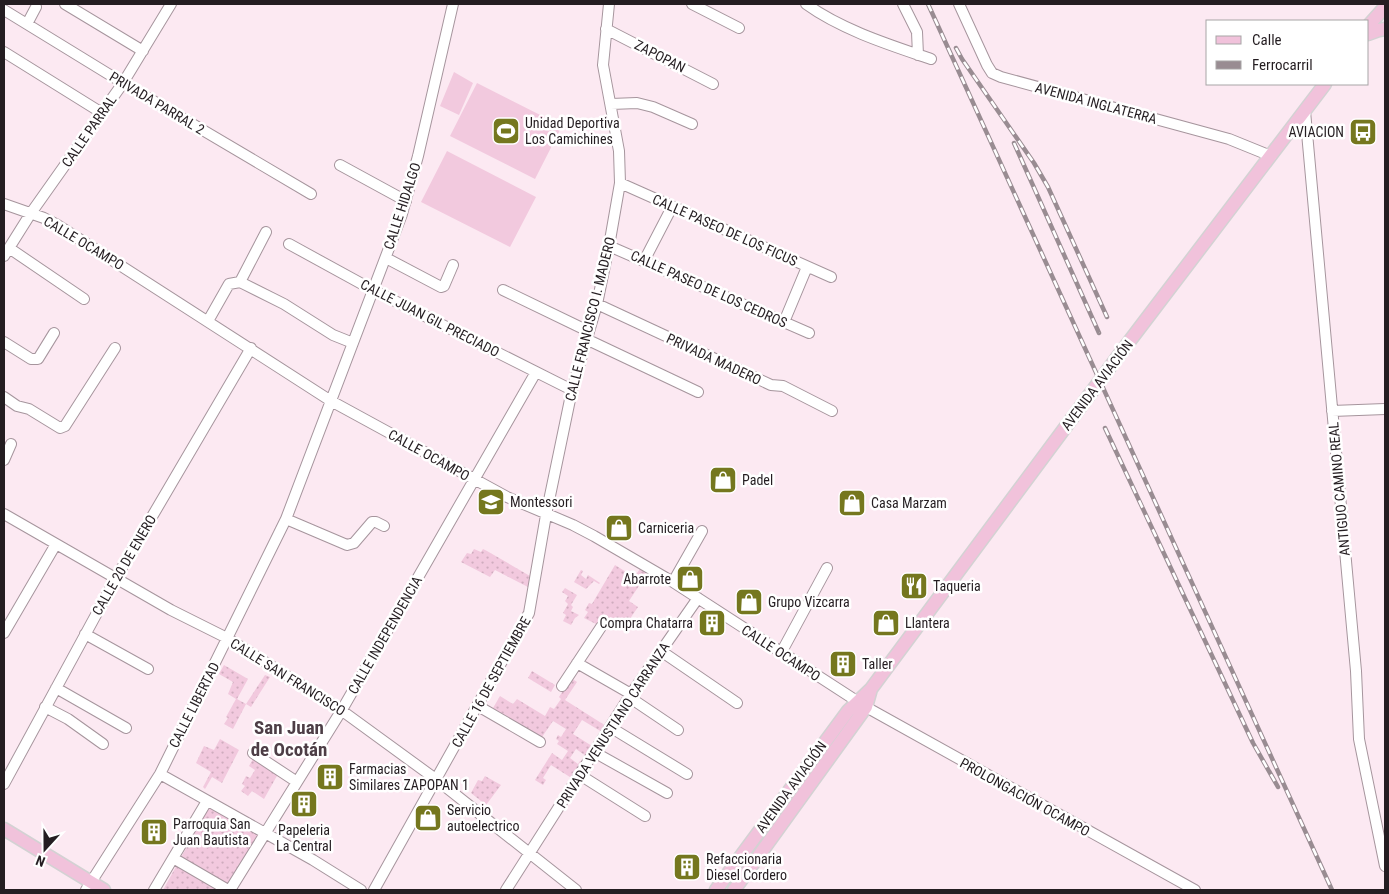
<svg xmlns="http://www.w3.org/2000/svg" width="1389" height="894" font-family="'Roboto Condensed',sans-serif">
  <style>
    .grass { fill: url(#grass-dots) }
    .pitch { fill: #f2c9de }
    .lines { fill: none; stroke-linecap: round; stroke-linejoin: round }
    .minor-casing { stroke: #a6959d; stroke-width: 12 }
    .major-casing { stroke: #d3d2d3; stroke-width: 15 }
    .minor { stroke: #fff; stroke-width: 10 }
    .major { stroke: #f1c2db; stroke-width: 12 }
    .rail-casing { stroke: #998c92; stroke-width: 4.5 }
    .rail { stroke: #fff; stroke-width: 2.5; stroke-dasharray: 8; stroke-linecap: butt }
    .labels { text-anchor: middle; stroke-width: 5; stroke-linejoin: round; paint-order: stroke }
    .street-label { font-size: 14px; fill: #241d21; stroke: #fff }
    .poi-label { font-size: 14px; fill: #241d21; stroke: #fff; text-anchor: start }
    .district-label { font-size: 19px; font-weight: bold; fill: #4d3e46; stroke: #fff }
  </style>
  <defs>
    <pattern id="grass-dots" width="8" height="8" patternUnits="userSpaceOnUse" patternTransform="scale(1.25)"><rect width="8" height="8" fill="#f2c9de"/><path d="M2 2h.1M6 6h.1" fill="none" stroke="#cfacbe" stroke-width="1.8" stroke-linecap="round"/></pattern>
  </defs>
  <rect width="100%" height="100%" fill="#fce9f2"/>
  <path class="grass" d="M474 549 481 552 483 549 487 551 530 576 528 587 495 570 490 577 461 562 467 553 471 554Z
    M615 565 634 577 640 569 648 572 629 601 638 607 625 626 610 617 604 628 584 618 588 612 585 610 589 603 592 604Z
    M581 570 583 571 581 575 586 579 588 575 600 583 599 584 594 581 586 589 574 582Z
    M565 588 577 595 571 605 573 607 571 611 579 615 575 618 571 625 563 621 566 615 563 613 568 604 565 601 568 596 562 592Z
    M224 665 248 679 237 699 246 704 265 675 270 677 251 707 246 704 233 729 224 724 228 718 226 717 236 699 228 694 233 682 219 674Z
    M532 671 555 685 551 692 528 678Z
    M571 678 577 682 565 700 606 726 602 732 582 720 573 734 592 746 586 756 576 749 570 758 578 764 580 761 582 762 573 779 551 765 543 778 546 780 543 785 535 780 552 753 562 760 568 751 557 744 559 741 556 739 558 735 561 737 566 729 553 721 542 737 493 708 500 696 513 704 517 699 545 716 550 707 554 709 561 699 559 697Z
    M220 739 239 750 222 783 212 777 205 789 203 787 211 772 196 763 204 746 214 750Z
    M253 759 278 774 264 799 252 791 248 796 241 791 245 786 242 784 246 776 250 778 255 770 249 766Z
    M485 776 501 785 486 805 471 793 478 780 482 781Z
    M209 807 261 836 227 890H163Z"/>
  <path class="pitch" d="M454 72 473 83 459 115 440 106Z
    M477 83 562 126 535 179 450 136Z
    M447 151 536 197 510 247 421 202Z"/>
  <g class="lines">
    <g class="minor-casing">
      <path id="minor" d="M65 4 143 51
        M692 4 739 28
        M806 4C842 30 890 45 931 59
        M903 4 917 32 918 55
        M959 4 987 65 992 73 1001 77 1229 139 1271 156
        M4 10 123 83 311 194
        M27 24 36 7
        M606 29 713 84
        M4 52 102 113
        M611 104 637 103 653 107 692 124
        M1305 111 1356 671 1359 739 1385 866
        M340 165 406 201
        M620 183 831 277
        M4 204 44 218 56 224 331 401 507 497 573 525 594 536 673 582 866 707 1195 890
        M289 244 373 290 572 390
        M609 246 809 333
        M9 248 84 299
        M4 256 31 213 123 83 171 4
        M386 258 441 287 444 286 453 265
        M644 261 672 207
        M240 282 284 304 333 335 353 343
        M503 290 588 331
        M597 304 771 385 783 386 832 411
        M208 321 229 284 240 282 266 232
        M784 322 807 267
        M586 339 698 392
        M4 342 31 359H38L54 333
        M4 397 17 406 29 409 60 428 65 426 115 348
        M1332 411 1385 409
        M4 460 11 444
        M4 514 171 610 227 638 341 710 437 780 576 890
        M286 519 347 545 354 543 372 522H376L384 526
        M673 582 702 531
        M4 633 56 544
        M85 634 148 669
        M661 651 737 703
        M781 653 827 568
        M577 663 631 694
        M562 686 601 627
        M56 688 126 728
        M629 697 678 730
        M478 706 540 742
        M45 707 68 719 103 744
        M610 727 687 774
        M594 752 667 793
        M253 753 297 782
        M160 774 313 860 361 890
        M580 775 645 816
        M4 784 116 578 251 348
        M173 858 228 890
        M86 890 160 774 286 519 402 214 418 156 453 4
        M154 890 207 801
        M230 890 343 708 536 372
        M374 890 529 613 546 515 572 390 597 304 609 246 620 183 619 151 603 65 609 4
        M506 890 631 694 698 598"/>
    </g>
    <g class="major-casing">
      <path id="major" d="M1368 26 1385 7
        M1368 34 1379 30 1385 29
        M4 829 104 890
        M716 890 848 711 871 689 1119 355 1325 84
        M734 890 866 707 871 689"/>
    </g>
    <use href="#minor" class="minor"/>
    <use href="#major" class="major"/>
    <g class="rail-casing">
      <path id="rail" d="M928 4 1332 890
        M956 48 962 59 1034 163 1048 187 1107 317
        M1014 143 1099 333
        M1105 428 1253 743 1278 787"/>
    </g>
    <use href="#rail" class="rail"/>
  </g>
  <defs>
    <g id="stadium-square" transform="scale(1.4375)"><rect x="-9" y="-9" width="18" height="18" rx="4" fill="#75771e" stroke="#fff"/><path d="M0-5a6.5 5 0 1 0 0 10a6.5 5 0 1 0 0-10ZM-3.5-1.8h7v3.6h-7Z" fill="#fff"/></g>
    <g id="bus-square" transform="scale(1.4375)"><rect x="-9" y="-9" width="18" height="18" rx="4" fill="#75771e" stroke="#fff"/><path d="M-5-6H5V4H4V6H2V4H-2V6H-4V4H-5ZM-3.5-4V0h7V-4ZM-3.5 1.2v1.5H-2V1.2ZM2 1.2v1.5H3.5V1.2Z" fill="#fff"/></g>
    <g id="shop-square" transform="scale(1.4375)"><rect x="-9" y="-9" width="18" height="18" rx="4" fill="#75771e" stroke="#fff"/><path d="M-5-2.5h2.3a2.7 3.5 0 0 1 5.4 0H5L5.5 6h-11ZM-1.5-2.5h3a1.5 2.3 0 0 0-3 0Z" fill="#fff"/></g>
    <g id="school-square" transform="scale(1.4375)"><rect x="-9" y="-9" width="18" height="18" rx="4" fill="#75771e" stroke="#fff"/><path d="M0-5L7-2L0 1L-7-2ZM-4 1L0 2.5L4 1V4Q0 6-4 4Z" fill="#fff"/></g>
    <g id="restaurant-square" transform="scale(1.4375)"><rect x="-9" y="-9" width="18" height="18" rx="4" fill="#75771e" stroke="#fff"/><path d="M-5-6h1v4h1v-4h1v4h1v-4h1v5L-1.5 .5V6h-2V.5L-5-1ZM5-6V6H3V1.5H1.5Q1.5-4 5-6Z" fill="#fff"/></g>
    <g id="building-square" transform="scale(1.4375)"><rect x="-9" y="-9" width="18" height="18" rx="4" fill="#75771e" stroke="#fff"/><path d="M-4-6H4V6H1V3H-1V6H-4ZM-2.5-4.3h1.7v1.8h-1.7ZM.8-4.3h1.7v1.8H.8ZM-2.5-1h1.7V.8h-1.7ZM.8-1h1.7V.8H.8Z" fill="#fff"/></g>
  </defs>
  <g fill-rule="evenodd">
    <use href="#stadium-square" x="506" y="131"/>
    <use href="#bus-square" x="1363" y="132"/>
    <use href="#shop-square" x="723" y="480"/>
    <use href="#school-square" x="491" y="502"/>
    <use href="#shop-square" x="852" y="503"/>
    <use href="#shop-square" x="619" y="528"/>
    <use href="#shop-square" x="690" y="579"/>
    <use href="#restaurant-square" x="914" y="586"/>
    <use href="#shop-square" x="749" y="602"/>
    <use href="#building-square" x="712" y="623"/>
    <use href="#shop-square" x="886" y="623"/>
    <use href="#building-square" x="843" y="664"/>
    <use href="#building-square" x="330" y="777"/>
    <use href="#building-square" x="304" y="804"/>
    <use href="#shop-square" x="428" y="818"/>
    <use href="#building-square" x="154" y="832"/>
    <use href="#building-square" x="687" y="867"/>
  </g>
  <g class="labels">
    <g class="street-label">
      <text transform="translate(660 56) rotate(27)" y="5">ZAPOPAN</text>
      <text transform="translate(157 103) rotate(31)" y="5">PRIVADA PARRAL 2</text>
      <text transform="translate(1096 103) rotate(15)" y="5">AVENIDA INGLATERRA</text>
      <text transform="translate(89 131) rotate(-55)" y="5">CALLE PARRAL</text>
      <text transform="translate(402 206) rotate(-72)" y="5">CALLE HIDALGO</text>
      <text transform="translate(725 230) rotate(24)" y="5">CALLE PASEO DE LOS FICUS</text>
      <text transform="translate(84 243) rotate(31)" y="5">CALLE OCAMPO</text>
      <text transform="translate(709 289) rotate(24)" y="5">CALLE PASEO DE LOS CEDROS</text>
      <text transform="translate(430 318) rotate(27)" y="5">CALLE JUAN GIL PRECIADO</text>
      <text transform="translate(590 319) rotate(-76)" y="5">CALLE FRANCISCO I. MADERO</text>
      <text transform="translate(714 359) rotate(25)" y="5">PRIVADA MADERO</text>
      <text transform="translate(1097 385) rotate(-53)" y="5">AVENIDA AVIACIÓN</text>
      <text transform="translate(429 455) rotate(29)" y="5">CALLE OCAMPO</text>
      <text transform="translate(1339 489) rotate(-95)" y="5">ANTIGUO CAMINO REAL</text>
      <text transform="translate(124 565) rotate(-60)" y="5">CALLE 20 DE ENERO</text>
      <text transform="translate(385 635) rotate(-60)" y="5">CALLE INDEPENDENCIA</text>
      <text transform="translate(781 653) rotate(33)" y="5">CALLE OCAMPO</text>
      <text transform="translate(288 677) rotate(32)" y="5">CALLE SAN FRANCISCO</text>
      <text transform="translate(491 682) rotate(-61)" y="5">CALLE 16 DE SEPTIEMBRE</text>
      <text transform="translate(194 705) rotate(-63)" y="5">CALLE LIBERTAD</text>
      <text transform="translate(613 725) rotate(-57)" y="5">PRIVADA VENUSTIANO CARRANZA</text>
      <text transform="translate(791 787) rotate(-54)" y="5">AVENIDA AVIACIÓN</text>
      <text transform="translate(1025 797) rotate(29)" y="5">PROLONGACIÓN OCAMPO</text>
    </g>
    <g class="poi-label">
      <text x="525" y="128">Unidad Deportiva<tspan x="525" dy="16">Los Camichines</tspan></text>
      <text x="1344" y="137" text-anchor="end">AVIACION</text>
      <text x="742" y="485">Padel</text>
      <text x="510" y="507">Montessori</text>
      <text x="871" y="508">Casa Marzam</text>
      <text x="638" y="533">Carniceria</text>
      <text x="671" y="584" text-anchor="end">Abarrote</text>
      <text x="933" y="591">Taqueria</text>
      <text x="768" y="607">Grupo Vizcarra</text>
      <text x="693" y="628" text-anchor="end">Compra Chatarra</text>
      <text x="905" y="628">Llantera</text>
      <text x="862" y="669">Taller</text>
      <text x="349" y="774">Farmacias<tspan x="349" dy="16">Similares ZAPOPAN 1</tspan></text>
      <text x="447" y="815">Servicio<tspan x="447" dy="16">autoelectrico</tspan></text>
      <text x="173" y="829">Parroquia San<tspan x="173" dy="16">Juan Bautista</tspan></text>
      <text x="304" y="835" text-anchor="middle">Papeleria<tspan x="304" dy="16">La Central</tspan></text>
      <text x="706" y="864">Refaccionaria<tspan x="706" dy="16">Diesel Cordero</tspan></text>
    </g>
    <g class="district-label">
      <text x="289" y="734">San Juan<tspan x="289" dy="22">de Ocotán</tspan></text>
    </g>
  </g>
  <rect width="1389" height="894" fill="none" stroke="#241d21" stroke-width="10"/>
  <rect x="1206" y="20" width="162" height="65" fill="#ffffff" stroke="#a7a5a6"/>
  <rect x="1216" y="36" width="25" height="8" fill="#f1c2db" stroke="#a7a5a6"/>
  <text x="1252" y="45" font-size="15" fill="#241d21">Calle</text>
  <rect x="1216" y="61" width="25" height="8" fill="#998c92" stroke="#a7a5a6"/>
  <text x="1252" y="70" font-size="15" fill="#241d21">Ferrocarril</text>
  <g transform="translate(45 849) rotate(201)" stroke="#ffffff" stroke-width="4" paint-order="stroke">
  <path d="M0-4L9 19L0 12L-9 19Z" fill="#241d21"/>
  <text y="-8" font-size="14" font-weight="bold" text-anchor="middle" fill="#241d21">N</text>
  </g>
</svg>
